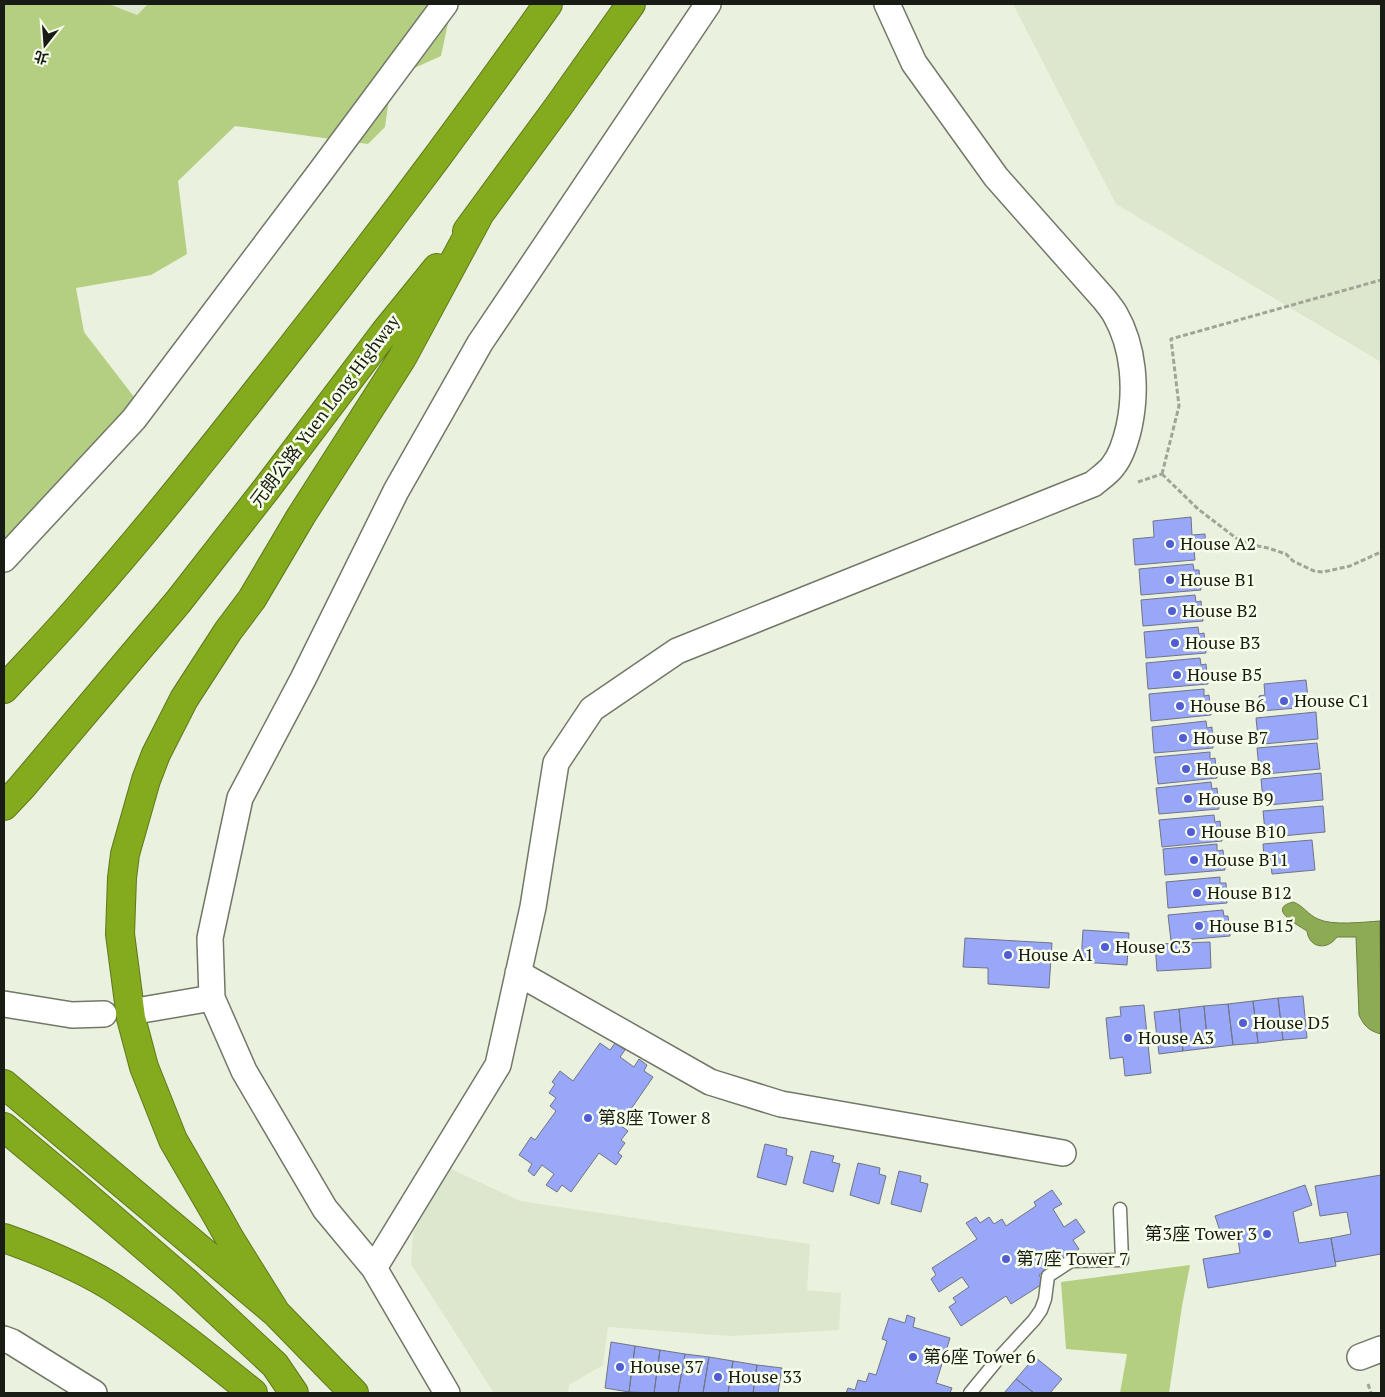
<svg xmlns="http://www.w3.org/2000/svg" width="1385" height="1397" font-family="'PT Serif','Noto Sans TC',serif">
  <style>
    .built { fill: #dde7cd }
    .green { fill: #b4cf82 }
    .water { fill: #8daa54; stroke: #6a7f41 }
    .building { fill: #98a7f8; stroke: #707485 }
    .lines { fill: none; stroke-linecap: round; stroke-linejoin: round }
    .service-casing { stroke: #727868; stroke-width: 15 }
    .minor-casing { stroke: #727868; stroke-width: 28 }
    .motorway-casing { stroke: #5f781b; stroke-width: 30 }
    .path { stroke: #a0a597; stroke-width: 3; stroke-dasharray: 5 2.5; stroke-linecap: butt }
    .service { stroke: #fff; stroke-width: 12 }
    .minor { stroke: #fff; stroke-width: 25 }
    .motorway { stroke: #84aa1e; stroke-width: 28 }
    .poi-dot { fill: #535dd3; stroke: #f7ffeb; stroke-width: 2 }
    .labels { text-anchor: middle; stroke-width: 5; stroke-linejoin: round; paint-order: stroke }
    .street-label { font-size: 18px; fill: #191b15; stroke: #f7ffeb }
    .poi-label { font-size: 18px; fill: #191b15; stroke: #f7ffeb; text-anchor: start }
  </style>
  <rect width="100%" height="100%" fill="#eaf1de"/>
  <path class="built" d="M109 4H148L137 15Z
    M1013 4H1381V362L1116 204Z
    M449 1168 520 1201 810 1244 807 1290 841 1293 839 1330 730 1336 608 1327 603 1365 569 1385 568 1393H494L411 1264 413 1233Z"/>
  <path class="green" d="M4 4H109L137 15 148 4H452L441 56 392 78 385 127 368 144 235 126 178 181 187 254 151 275 76 288 84 332 141 406 4 568Z
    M1190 1265 1182 1306 1169 1393H1120L1127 1354 1066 1349 1061 1282Z"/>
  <path class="water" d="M1293 902C1303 905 1308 915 1318 919 1332 926 1364 922 1380 921L1381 1034C1369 1031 1364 1026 1359 1015L1356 937H1337C1327 951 1309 948 1307 931 1298 925 1266 909 1293 902Z"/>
  <path class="building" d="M1191 517 1192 535 1205 534 1206 550H1194L1195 560 1135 565 1133 539 1154 537 1153 521Z
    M1193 564 1194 570H1199L1201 590 1141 595 1139 569Z
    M1195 595 1196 602 1201 601 1203 621 1143 626 1141 600Z
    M1198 627 1199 634 1204 633 1206 653 1146 658 1144 632Z
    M1200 658 1201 665 1206 664 1208 684 1148 689 1146 663Z
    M1306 680 1309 707 1261 711 1259 696 1265 695 1264 684Z
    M1204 689V696L1209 695 1211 715 1151 721 1149 694Z
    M1316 712 1318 739 1263 744V737L1258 738 1256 718Z
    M1206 721 1207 728 1212 727 1213 748 1154 753 1152 727Z
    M1317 743 1320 769 1265 774 1264 767 1259 768 1257 748Z
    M1210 752V759L1215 758 1217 778 1158 784 1155 757Z
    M1321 773 1323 800 1268 805V798L1263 799 1261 779Z
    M1211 782 1212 789 1217 788 1219 809 1159 814 1156 788Z
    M1323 806 1325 832 1271 837 1270 830 1265 831 1263 811Z
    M1214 815 1215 822 1220 821 1222 841 1162 847 1159 820Z
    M1312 840 1315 870 1272 874 1270 857H1264L1263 844Z
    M1217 844V851L1223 850 1225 870 1165 875 1163 849Z
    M1220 877V883H1226L1227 903 1168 908 1166 882Z
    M1223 910 1224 916H1228L1230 936 1171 941 1168 915Z
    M1083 930 1129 933 1127 965 1081 962Z
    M965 938 1052 943 1049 988 988 984V968L963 967Z
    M1210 942 1211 968 1157 971 1155 944Z
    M1303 996 1307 1038 1283 1040 1278 998Z
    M1278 998 1283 1040 1258 1043 1253 1001Z
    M1253 1001 1258 1043 1233 1045 1228 1004Z
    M1228 1004 1233 1045 1208 1048 1204 1006Z
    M1144 1005 1151 1073 1125 1076 1123 1057 1110 1059 1106 1018 1121 1016 1120 1007Z
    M1204 1006 1208 1048 1183 1051 1179 1009Z
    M1179 1009 1183 1051 1159 1054 1154 1012Z
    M600 1043 610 1050 615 1043 625 1050 620 1057 634 1067 639 1059 647 1065 644 1071 653 1077 620 1125 628 1131 621 1140 625 1143 618 1153 622 1156 616 1165 599 1153 571 1192 562 1185 557 1192 546 1185 554 1174 542 1165 534 1176 528 1171 532 1164 519 1155 531 1137 535 1140 556 1111 550 1106 556 1098 549 1093 555 1084 552 1082 560 1071 573 1081Z
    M765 1144 787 1149 786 1155 793 1157 786 1185 757 1177Z
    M811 1151 834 1156 832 1162 840 1164 833 1192 803 1183Z
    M858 1163 880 1168 879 1174 886 1176 879 1204 850 1195Z
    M899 1171 921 1176 920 1182 928 1184 921 1212 891 1204Z
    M1381 1175V1254L1335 1262 1331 1238 1351 1234 1347 1212 1320 1216 1315 1186Z
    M1305 1185 1312 1205 1293 1212 1299 1243 1331 1238 1336 1266 1208 1288 1203 1259 1240 1253 1237 1232 1222 1237 1215 1216Z
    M1052 1190 1062 1204 1053 1209 1064 1227 1076 1219 1085 1232 1073 1240 1079 1249 1039 1275 1044 1283 1011 1304 1006 1296 961 1326 949 1307 956 1302 953 1298 969 1287 962 1277 939 1292 931 1279 936 1275 932 1268 977 1239 966 1223 976 1217 980 1223 989 1217 994 1224 1002 1219 1006 1226 1036 1206 1034 1202Z
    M907 1315 915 1318 913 1327 950 1338 936 1383 952 1388 950 1393H846L848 1388 855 1390 858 1380 866 1382 869 1373 876 1375 887 1341 882 1339 889 1318 905 1323Z
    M611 1342 635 1346 629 1392 605 1388Z
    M635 1346 660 1350 654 1393 629 1392Z
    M660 1350 685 1354 678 1393H654Z
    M685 1354 709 1357 703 1393H678Z
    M709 1357 733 1361 728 1393H703Z
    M1035 1357 1062 1379 1050 1393H1034L1016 1379Z
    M733 1361 757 1365 753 1393H728Z
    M757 1365 782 1368 778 1393H753Z
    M1016 1379 1034 1393H1004Z"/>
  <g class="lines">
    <g class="service-casing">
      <path id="service" d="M970 1393 998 1359 1034 1320 1041 1310 1045 1299 1048 1276 1071 1261 1122 1260 1120 1209"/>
    </g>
    <g class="minor-casing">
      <path id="minor" d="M4 559 134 419 318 175 445 4
        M518 973 710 1082 781 1104 1063 1153
        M4 1004 72 1015 104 1014
        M142 1010 212 998
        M374 1268 498 1065 533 907 556 763 592 709 677 651 1093 484C1100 478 1108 473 1113 466 1122 455 1126 440 1129 427 1137 390 1134 347 1115 314 1112 309 1108 304 1104 299L996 177 914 63 887 4
        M4 1339 12 1342 94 1393
        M1360 1357 1381 1349
        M447 1393 374 1268 325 1209 244 1071 212 998 210 938 240 798 303 679 396 491 480 343 708 4"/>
    </g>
    <g class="motorway-casing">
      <path id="motorway" d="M467 231 558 107 631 4
        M4 689C30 661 56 634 81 605 158 518 229 427 301 335 386 227 469 116 548 4
        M4 806 21 788 178 602 267 488 385 332 437 268
        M4 1084 276 1313 354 1393
        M4 1127 71 1183 185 1281 275 1365 294 1393
        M4 1238C41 1251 78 1266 112 1287 161 1319 207 1356 253 1393
        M276 1313 230 1239 216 1214 173 1140 144 1067 131 1018 120 934 122 878 125 854 146 780 156 754 184 699 228 631 252 599 301 516 402 358 478 217"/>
    </g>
    <path class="path" d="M1162 474 1179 406 1171 339 1381 280
      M1162 474 1198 509 1236 538 1252 545 1268 548 1286 554 1293 561 1314 571 1323 572 1350 566 1381 552
      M1138 482 1162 474
      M1368 1384 1371 1393"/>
    <use href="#service" class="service"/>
    <use href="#minor" class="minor"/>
    <use href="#motorway" class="motorway"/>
  </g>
  <g class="poi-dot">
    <circle cx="1170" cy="544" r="5"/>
    <circle cx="1170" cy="580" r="5"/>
    <circle cx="1172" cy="611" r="5"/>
    <circle cx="1175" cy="643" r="5"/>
    <circle cx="1177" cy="675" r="5"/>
    <circle cx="1284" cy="701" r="5"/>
    <circle cx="1180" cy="706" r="5"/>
    <circle cx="1183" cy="738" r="5"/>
    <circle cx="1186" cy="769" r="5"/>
    <circle cx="1188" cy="799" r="5"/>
    <circle cx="1191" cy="832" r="5"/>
    <circle cx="1194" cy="860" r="5"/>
    <circle cx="1197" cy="893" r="5"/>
    <circle cx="1199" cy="926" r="5"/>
    <circle cx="1105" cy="947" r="5"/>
    <circle cx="1008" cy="955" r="5"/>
    <circle cx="1243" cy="1023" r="5"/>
    <circle cx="1128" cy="1038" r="5"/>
    <circle cx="588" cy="1118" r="5"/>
    <circle cx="1267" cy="1234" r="5"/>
    <circle cx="1006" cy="1259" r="5"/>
    <circle cx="913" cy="1357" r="5"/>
    <circle cx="620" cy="1367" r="5"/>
    <circle cx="718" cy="1377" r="5"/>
  </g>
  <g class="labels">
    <g class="street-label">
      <text transform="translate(325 411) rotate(-53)" y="6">元朗公路 Yuen Long Highway</text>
    </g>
    <g class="poi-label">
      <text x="1180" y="550">House A2</text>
      <text x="1180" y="586">House B1</text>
      <text x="1182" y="617">House B2</text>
      <text x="1185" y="649">House B3</text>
      <text x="1187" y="681">House B5</text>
      <text x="1294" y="707">House C1</text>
      <text x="1190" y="712">House B6</text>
      <text x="1193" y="744">House B7</text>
      <text x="1196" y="775">House B8</text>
      <text x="1198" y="805">House B9</text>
      <text x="1201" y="838">House B10</text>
      <text x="1204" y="866">House B11</text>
      <text x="1207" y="899">House B12</text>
      <text x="1209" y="932">House B15</text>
      <text x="1115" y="953">House C3</text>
      <text x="1018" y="961">House A1</text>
      <text x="1253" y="1029">House D5</text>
      <text x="1138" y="1044">House A3</text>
      <text x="598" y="1124">第8座 Tower 8</text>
      <text x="1257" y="1240" text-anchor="end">第3座 Tower 3</text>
      <text x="1016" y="1265">第7座 Tower 7</text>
      <text x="923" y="1363">第6座 Tower 6</text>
      <text x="630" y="1373">House 37</text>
      <text x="728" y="1383">House 33</text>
    </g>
  </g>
  <rect width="1385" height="1397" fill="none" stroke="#191b15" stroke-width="10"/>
  <g transform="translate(45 45) rotate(197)" stroke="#f7ffeb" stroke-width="4" paint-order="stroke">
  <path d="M0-4L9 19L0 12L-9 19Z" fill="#191b15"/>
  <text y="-8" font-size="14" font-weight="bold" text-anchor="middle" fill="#191b15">北</text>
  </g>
</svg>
